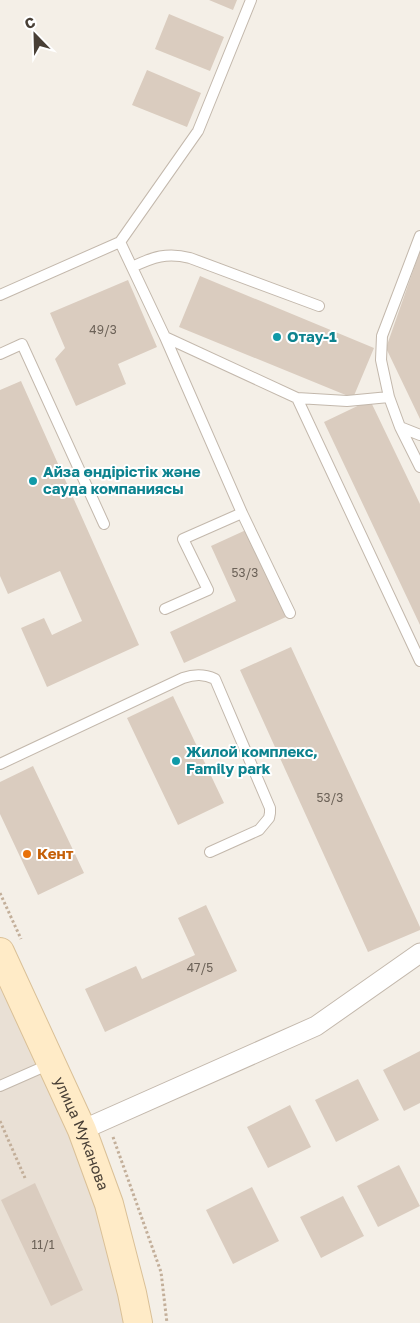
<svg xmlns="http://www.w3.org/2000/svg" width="420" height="1323" font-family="'Golos Text',sans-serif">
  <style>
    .residential { fill: #e9e0d5 }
    .building { fill: #daccbf }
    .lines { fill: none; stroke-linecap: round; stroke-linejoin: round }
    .service-casing { stroke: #c3b8ac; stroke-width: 12 }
    .minor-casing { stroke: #c3b8ac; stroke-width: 21 }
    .secondary-casing { stroke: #dac097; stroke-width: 30 }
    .path { stroke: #c3af9a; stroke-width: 3; stroke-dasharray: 2.5 2.5; stroke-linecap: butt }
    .service { stroke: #fff; stroke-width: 10 }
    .minor { stroke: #fff; stroke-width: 19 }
    .secondary { stroke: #ffebc7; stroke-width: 28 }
    .culture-dot { fill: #0f9aa8; stroke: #fff; stroke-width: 2 }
    .food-dot { fill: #e8710a; stroke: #fff; stroke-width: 2 }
    .labels { text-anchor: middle; stroke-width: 4; stroke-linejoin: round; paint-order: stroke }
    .number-label { font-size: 12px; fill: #6c6258 }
    .culture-label { font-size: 15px; font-weight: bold; fill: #0d838f; stroke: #fff; text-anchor: start }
    .food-label { font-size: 15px; font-weight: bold; fill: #c56008; stroke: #fff; text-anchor: start }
    .street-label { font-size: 15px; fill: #483f36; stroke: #fff }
  </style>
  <rect width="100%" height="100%" fill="#f4efe7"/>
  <path class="residential" d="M0 952 51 1064 138 1323H0Z"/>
  <path class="building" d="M209 0H237L233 10Z
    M169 14 224 37 210 71 155 49Z
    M147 70 201 93 187 127 132 105Z
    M420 251V419L386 348Z
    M200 276 374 348 353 398 179 327Z
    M128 280 157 347 118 364 126 384 76 406 55 359 65 348 50 313Z
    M21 381 139 645 47 687 21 628 44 618 52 635 82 621 60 571 8 594 0 576V390Z
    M370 400 420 504V625L324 422Z
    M246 530 286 617 184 663 170 632 236 601 211 546Z
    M291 647 420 927V930L368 952 240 670Z
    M173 696 224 803 178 825 127 718Z
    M33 766 84 873 38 895 0 814V782Z
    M206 905 237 971 105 1032 85 989 136 966 142 979 195 955 178 918Z
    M420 1051V1103L404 1111 383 1070Z
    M358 1079 379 1120 336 1142 315 1100Z
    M290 1105 311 1147 268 1168 247 1127Z
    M399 1165 420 1206 378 1227 357 1186Z
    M35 1183 83 1290 51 1306 1 1200Z
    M252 1187 279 1241 233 1264 206 1210Z
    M343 1196 364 1236 321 1258 300 1217Z"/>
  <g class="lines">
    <g class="service-casing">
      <path id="service" d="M420 236 382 336 381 360 389 397 400 427 420 467
        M120 242 165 337 242 513 183 539 208 590 165 609
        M132 267C153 257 167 252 190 258L319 306
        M0 295 120 242 198 131 251 0
        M165 337 297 398 347 401 389 397
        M0 354 22 344 104 524
        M297 398 420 661
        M400 427 420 435
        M242 513 290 613
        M0 764 183 678C195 674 204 674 215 679L270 808V813L269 818 259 830 210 852
        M0 1086 50 1064"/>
    </g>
    <g class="minor-casing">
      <path id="minor" d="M82 1130 316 1026 420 953"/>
    </g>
    <g class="secondary-casing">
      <g id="secondary">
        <path id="s1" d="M0 952 82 1130 109 1204 132 1293 138 1323"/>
      </g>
    </g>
    <path class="path" d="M0 893 21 939
      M0 1121 25 1178
      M113 1137 161 1272 167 1323"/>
    <use href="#service" class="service"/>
    <use href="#minor" class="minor"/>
    <use href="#secondary" class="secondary"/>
  </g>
  <g class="culture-dot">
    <circle cx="277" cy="337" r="5"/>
    <circle cx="33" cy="481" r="5"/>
    <circle cx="176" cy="761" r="5"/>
  </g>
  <circle class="food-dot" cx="27" cy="854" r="5"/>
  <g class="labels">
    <g class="number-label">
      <text x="103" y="334">49/3</text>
      <text x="245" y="577">53/3</text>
      <text x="330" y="802">53/3</text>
      <text x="200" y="972">47/5</text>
      <text x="43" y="1249">11/1</text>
    </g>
    <g class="culture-label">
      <text x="287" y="342">Отау-1</text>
      <text x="43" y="477">Айза өндірістік және<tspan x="43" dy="17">сауда компаниясы</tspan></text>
      <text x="186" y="757">Жилой комплекс,<tspan x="186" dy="17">Family park</tspan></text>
    </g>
    <g class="food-label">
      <text x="37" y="859">Кент</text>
    </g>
    <g class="street-label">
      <text dy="5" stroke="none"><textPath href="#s1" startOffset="199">улица Муканова</textPath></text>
    </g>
  </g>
  <g transform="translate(35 35) rotate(337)" stroke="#ffffff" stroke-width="4" paint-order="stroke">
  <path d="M0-4L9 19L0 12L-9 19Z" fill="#483f36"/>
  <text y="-8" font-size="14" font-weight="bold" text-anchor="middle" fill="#483f36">С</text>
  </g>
</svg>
